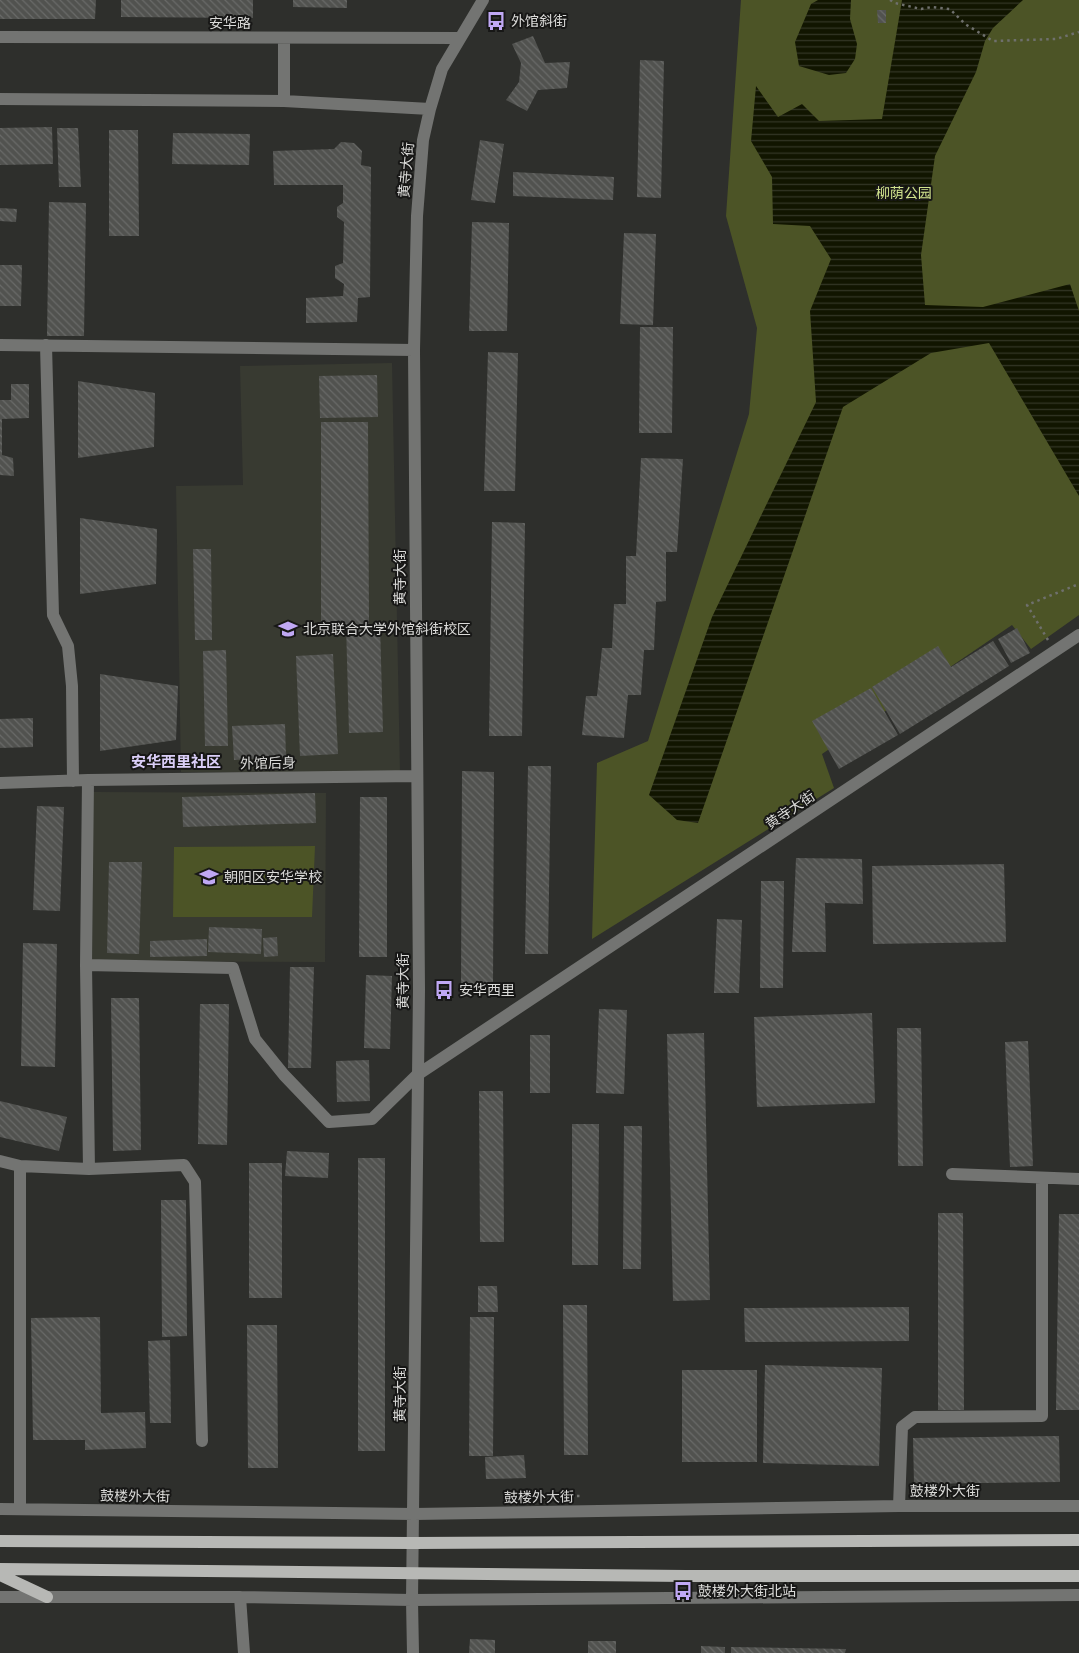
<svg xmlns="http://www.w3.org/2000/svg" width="1079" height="1653" font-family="'Archivo Narrow','Noto Sans SC',sans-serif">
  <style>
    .built { fill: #383a31 }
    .green { fill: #4c5426 }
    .water { fill: url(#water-rules) }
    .building { fill: url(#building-back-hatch) }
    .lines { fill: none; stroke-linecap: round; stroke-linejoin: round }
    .path { stroke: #6f706d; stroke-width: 2.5; stroke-dasharray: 2.5 4; stroke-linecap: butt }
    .minor { stroke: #737472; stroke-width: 12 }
    .major { stroke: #b7b8b5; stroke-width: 12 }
    .labels { text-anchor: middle; stroke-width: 4; stroke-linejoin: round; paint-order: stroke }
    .poi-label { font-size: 14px; fill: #dbdbd9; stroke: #171716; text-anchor: start }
    .street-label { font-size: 14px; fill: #dbdbd9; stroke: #171716 }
    .park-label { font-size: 14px; fill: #d1e38d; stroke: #171716 }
    .neighbourhood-label { font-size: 15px; font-weight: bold; fill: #dacef8; stroke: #171716 }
  </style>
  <defs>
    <pattern id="water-rules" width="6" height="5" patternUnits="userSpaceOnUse" patternTransform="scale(1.25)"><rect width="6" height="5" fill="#111500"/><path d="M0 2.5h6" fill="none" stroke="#333625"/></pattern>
    <pattern id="building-back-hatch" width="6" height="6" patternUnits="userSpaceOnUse" patternTransform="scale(1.25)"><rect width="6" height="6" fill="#51524f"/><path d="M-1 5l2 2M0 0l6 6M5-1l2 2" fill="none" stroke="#696a68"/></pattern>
  </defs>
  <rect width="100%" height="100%" fill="#2e2f2c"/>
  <path class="built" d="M392 363 400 773 181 772 176 486 243 485 240 366Z
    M93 792 326 793 325 962 92 961Z"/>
  <path class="green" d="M741 0H1079V615L1031 649 1012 625 822 754 834 788 592 939 597 763 648 741 749 414 757 328 726 216Z
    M315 846 312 917H173L174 847Z"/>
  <path class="water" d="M818 0H851L850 19 857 44 855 59 846 73 829 75 799 66 795 42 811 4Z
    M902 0H1023L993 28 985 41 976 72 935 156 921 255 925 305 983 307 1070 284 1079 311V496L989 343 931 353 843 407 698 823 677 820 649 795 712 617 816 402 810 311 831 259 810 226 773 224 772 177 751 141 756 86 778 117 802 104 819 121 882 119Z"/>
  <path class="building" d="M0 0H96L95 19H0Z
    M121 0H253V18L121 17Z
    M293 0H347V8L293 7Z
    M877 10H886V23H878Z
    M533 36 545 63 570 62 567 88 538 90 527 111 506 100 519 82 521 63 512 44Z
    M640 60 664 61 661 198 637 197Z
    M52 127 53 164 0 165V128Z
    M57 128H78L81 187H59Z
    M109 130H138L139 236H109Z
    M173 133 250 134 249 165 172 164Z
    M480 140 504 144 495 203 471 200Z
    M341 142 354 143 362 151 361 165 371 167 370 297 358 298 357 322 306 323V298L343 296 344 284 335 278V266L343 263 344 222 337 217V207L343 203V185H274L273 151 334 149Z
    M513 172 614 177 613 200 513 196Z
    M49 202 86 203 84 336H47Z
    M0 208 17 209 16 222 0 221Z
    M472 222 509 223 507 331H469Z
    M624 233 656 234 653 325 620 324Z
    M0 265H22L21 306H0Z
    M640 327H673L672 433H639Z
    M488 352 518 353 515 491H484Z
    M377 375 378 417 320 418 319 376Z
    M78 381 155 393 154 447 78 458Z
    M11 384H29V418L2 419V455L13 458 14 476 0 475V400H11Z
    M321 422H368L369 624H380L383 732 349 733 346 624H321Z
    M641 458 683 459 677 552H666V601L656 602 654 650H644L641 695H628L624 738 582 735 586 696H597L602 648H612L614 604H626V556H636Z
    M80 518 157 529 156 584 80 594Z
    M492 522 525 523 522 736H489Z
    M193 549H211L212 640H195Z
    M1017 628 1030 653 1011 663 998 639Z
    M993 641 1009 666 900 734 872 687 938 646 951 667Z
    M226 650 228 746H205L203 651Z
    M333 654 338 754 300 756 296 656Z
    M100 674 178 686 176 740 100 751Z
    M871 688 898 735 839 769 812 721Z
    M33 718V747L0 748V719Z
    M285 724 286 757 234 760 232 726Z
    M528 766H551L548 954H525Z
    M462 771 494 772 493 986H461Z
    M315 793 316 823 183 827 182 797Z
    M360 797H387V957H359Z
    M37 806 64 807 60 911 33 910Z
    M796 858 862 859 863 904 825 903 826 952H792Z
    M109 862H142L139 954 107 953Z
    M1004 864 1006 942 873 944 872 866Z
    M761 881H784L783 988H760Z
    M717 919 742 920 739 993H714Z
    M209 927 262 929 261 954 208 952Z
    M277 937 278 956 264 957 263 938Z
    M207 939V956L150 957V941Z
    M23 943 57 944 55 1067 21 1066Z
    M290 967H314L311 1068H288Z
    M366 975 392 976 390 1049 364 1048Z
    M111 998H139L141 1150 113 1151Z
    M200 1004H229L227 1145 198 1144Z
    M599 1009 627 1010 624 1094 596 1093Z
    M872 1013 875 1103 757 1107 754 1017Z
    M897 1028H921L923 1166H898Z
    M704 1033 710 1300 673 1301 667 1034Z
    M530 1035H550V1093H530Z
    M1028 1041 1033 1166 1010 1167 1005 1042Z
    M369 1060 370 1101 337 1102 336 1061Z
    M479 1091H503L504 1242H480Z
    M0 1101 67 1117 59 1151 0 1137Z
    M572 1124H599L598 1265H572Z
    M624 1126H642L641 1269H623Z
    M287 1151 329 1153 328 1178 285 1176Z
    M358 1158H385V1451H358Z
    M249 1163H282V1298H249Z
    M161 1200H186L187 1336 162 1337Z
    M938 1213H963L964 1410H938Z
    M1059 1214H1079V1410H1056Z
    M478 1286H497L498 1312H478Z
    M563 1305H587L588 1455H564Z
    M909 1307V1341L745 1342 744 1308Z
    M100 1317 101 1413 145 1412 146 1448 85 1450V1440H33L31 1318Z
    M470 1317H494L493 1456H469Z
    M247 1325H277L278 1468H248Z
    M170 1340 171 1423H150L148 1341Z
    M765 1365 882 1368 879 1466 763 1463Z
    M682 1370H757V1462H682Z
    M1059 1436 1060 1482 914 1484 913 1438Z
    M524 1455 526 1478 486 1479 485 1457Z
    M470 1639 495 1640V1653H469Z
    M588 1641H616V1653H588Z
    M701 1646 725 1647V1653H701Z
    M731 1647 846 1649 845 1653H731Z"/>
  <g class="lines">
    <path class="path" d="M890 0 895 3 921 9 932 7 950 9 965 24 993 41 1056 39 1079 32
      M1048 640 1027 605 1079 584
      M512 1495 580 1496"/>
    <path class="minor" d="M0 37 460 38
      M0 99 284 101 430 109
      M284 101V38
      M0 345 414 350
      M46 345 53 615 68 646 72 686 73 781
      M0 783 88 780 416 776
      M86 965 233 968 255 1039 284 1075 329 1122 372 1119 417 1075 1079 635
      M0 1161 20 1166 89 1169 86 965 88 780
      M20 1166V1509
      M89 1169 184 1165 195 1182 202 1441
      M952 1174 1079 1179
      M899 1506 902 1427 915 1417 1042 1416V1178
      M0 1509 414 1514 899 1506H1079
      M0 1597H240L412 1600 1079 1595
      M240 1597 244 1653
      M413 1653 412 1600 419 989 414 350 417 216 423 140 430 109 442 69 483 0"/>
    <path class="major" d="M0 1541 413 1543 1079 1540
      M0 1569 686 1576H1079
      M0 1575 47 1597"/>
  </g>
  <defs>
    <g id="bus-bare" transform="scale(1.5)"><path d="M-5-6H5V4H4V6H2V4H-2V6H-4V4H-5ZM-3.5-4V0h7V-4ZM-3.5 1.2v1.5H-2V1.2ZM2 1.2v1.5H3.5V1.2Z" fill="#c0a8f4" stroke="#171716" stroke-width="2.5" paint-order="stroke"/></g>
    <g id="university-bare" transform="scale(1.5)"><path d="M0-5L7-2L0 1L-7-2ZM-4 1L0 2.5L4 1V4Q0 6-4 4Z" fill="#c0a8f4" stroke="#171716" stroke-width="2.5" paint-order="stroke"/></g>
    <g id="school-bare" transform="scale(1.5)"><path d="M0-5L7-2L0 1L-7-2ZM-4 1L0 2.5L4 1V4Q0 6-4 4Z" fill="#c0a8f4" stroke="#171716" stroke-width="2.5" paint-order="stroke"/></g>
  </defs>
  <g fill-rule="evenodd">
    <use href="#bus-bare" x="496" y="21"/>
    <use href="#university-bare" x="288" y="629"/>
    <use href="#school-bare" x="209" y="877"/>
    <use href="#bus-bare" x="444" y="990"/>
    <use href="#bus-bare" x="683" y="1591"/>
  </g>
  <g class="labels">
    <g class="poi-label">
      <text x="511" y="26">外馆斜街</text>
      <text x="303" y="634">北京联合大学外馆斜街校区</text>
      <text x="224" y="882">朝阳区安华学校</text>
      <text x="459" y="995">安华西里</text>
      <text x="698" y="1596">鼓楼外大街北站</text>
    </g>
    <g class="street-label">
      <text x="230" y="28">安华路</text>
      <text transform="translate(406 170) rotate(-85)" y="5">黄寺大街</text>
      <text transform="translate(400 577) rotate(-90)" y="5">黄寺大街</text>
      <text transform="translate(268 763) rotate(-1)" y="5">外馆后身</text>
      <text transform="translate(790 810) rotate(-34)" y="5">黄寺大街</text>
      <text transform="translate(403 981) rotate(-90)" y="5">黄寺大街</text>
      <text transform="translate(400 1394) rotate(-90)" y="5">黄寺大街</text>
      <text x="945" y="1496">鼓楼外大街</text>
      <text transform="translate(135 1496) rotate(1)" y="5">鼓楼外大街</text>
      <text transform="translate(539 1497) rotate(-1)" y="5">鼓楼外大街</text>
    </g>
    <g class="park-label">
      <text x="904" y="198">柳荫公园</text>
    </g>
    <g class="neighbourhood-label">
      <text x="176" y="767">安华西里社区</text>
    </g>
  </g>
</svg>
